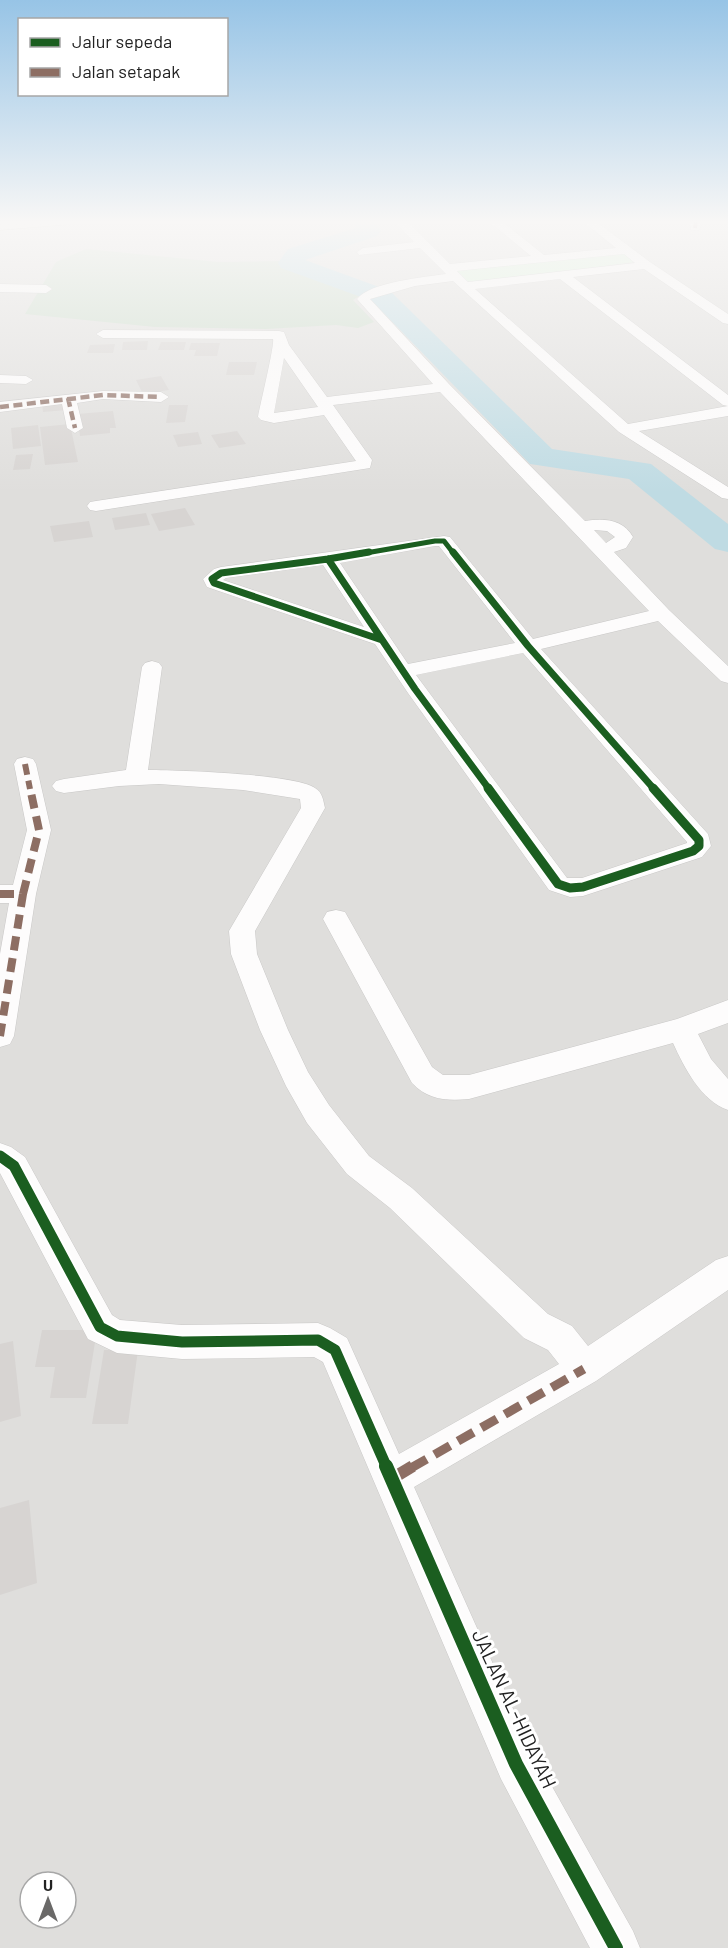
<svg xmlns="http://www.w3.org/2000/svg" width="728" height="1948" font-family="Barlow,sans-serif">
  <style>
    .residential { fill: #dfdedc; fill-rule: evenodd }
    .cemetery { fill: #cadbca }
    .park { fill: #daf5da }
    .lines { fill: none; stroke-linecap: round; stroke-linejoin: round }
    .river { fill: #bfdbe3; fill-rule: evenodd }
    .building { fill: #d7d4d2 }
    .street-casing { stroke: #c9c8c7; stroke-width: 1 }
    .secondary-casing { stroke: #999a82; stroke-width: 1 }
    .street { fill: #fdfcfc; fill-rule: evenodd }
    .secondary { fill: #f4f4ed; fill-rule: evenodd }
    .quiet-far5 { stroke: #8d6e63; stroke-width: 4; stroke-dasharray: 7 4; stroke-linecap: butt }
    .quiet-far4 { stroke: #8d6e63; stroke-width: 4.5; stroke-dasharray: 9 4.5; stroke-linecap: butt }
    .quiet-far3 { stroke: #8d6e63; stroke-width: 6; stroke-dasharray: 11 6; stroke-linecap: butt }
    .quiet-far2 { stroke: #8d6e63; stroke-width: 8; stroke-dasharray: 14 8; stroke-linecap: butt }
    .quiet-far1 { stroke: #8d6e63; stroke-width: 9; stroke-dasharray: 18 9; stroke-linecap: butt }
    .quiet { stroke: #8d6e63; stroke-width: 12; stroke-dasharray: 23 12; stroke-linecap: butt }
    .cycleway-far4-casing { stroke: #fff; stroke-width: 8 }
    .cycleway-far3-casing { stroke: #fff; stroke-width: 10 }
    .cycleway-far2-casing { stroke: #fff; stroke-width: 13 }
    .cycleway-far1-casing { stroke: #fff; stroke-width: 15 }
    .cycleway-casing { stroke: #fff; stroke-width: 18 }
    .cycleway-far4 { stroke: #1b5e20; stroke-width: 5 }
    .cycleway-far3 { stroke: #1b5e20; stroke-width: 7 }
    .cycleway-far2 { stroke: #1b5e20; stroke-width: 9 }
    .cycleway-far1 { stroke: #1b5e20; stroke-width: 11 }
    .cycleway { stroke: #1b5e20; stroke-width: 14 }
    .labels { text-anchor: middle; stroke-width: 6; stroke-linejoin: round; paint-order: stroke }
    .near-street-label { font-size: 20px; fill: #222; stroke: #fff }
  </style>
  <rect width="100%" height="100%" fill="#f0eeeb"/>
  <path class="residential" d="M0 220H728V1948H0ZM30 1882H66V1918H30Z"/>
  <path class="cemetery" d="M86 249 218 262 283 261 371 288 353 300 374 322 358 328 336 325 266 329 155 327 25 314 56 262Z"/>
  <path class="park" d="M628 250 641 261 465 286 447 268Z"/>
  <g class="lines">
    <path class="river" d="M352 220H374L381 231 377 236 305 260 390 291 552 449 651 464 728 524V552L715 549 629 479 530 464 372 301 281 268 278 263 288 249 356 228Z"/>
  </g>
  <path class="building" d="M148 341 147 350H122L123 342Z
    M161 342H186L184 350H158Z
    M191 343H220L217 356H194L196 350H189Z
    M115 344 113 353H87L90 345Z
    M229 362H257L254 375H226Z
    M161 376 169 390 143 394 136 380Z
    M65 401 67 410 43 412 42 403Z
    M169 405H188L185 422 166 423Z
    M113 411 116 428H110V433L80 436 77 414Z
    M70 424 78 462 45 465 40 427Z
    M38 425 41 446 13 449 11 428Z
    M237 431 246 444 219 448 211 435Z
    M198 432 202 444 178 447 173 435Z
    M33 454 30 469 13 470 16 455Z
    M185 508 195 525 159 531 151 514Z
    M146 513 150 525 115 530 112 518Z
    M89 521 93 537 54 542 50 526Z
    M42 1330H97L86 1398H50L55 1367H35Z
    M13 1341 21 1416 0 1422V1344Z
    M104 1350H138L128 1424H92Z
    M29 1500 37 1583 0 1595V1508Z"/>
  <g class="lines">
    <g class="street-casing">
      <path id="street" d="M393 220H406L450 264 531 256 487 220H500L544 255 616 248 581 220H594L650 262 728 314V324L723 323 644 269 573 277 728 395V416L639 431 728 487V499L722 498 619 432 453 281 415 286 370 299 449 384 585 521C604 518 623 519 633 537L626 548 614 552 669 610 728 666V683L721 681 658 621 541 649 708 834 711 846 702 857 583 896 570 897 549 890 408 693 375 644 207 587 203 579 214 569 221 567 444 536 450 537 533 639 649 611 440 392 333 405 372 460 370 468 96 511 90 510 87 506 90 502 96 501 356 461 324 415 274 423 261 420 258 417C260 405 275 344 273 339L103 338 96 334 103 330 279 331 284 332 289 345 327 397 433 384 357 299C370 282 425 277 446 274L420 248 359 255 357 252 363 248 414 242ZM624 254 635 263 468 282 457 271ZM560 279 723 405 728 406 628 424 475 289ZM284 358 318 407 274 413ZM594 530 607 531 615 537 606 543ZM435 546H439L515 643 408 664 340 563ZM323 565 364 627 223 580 226 578ZM523 653 687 842V843L582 878H567L416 675Z
        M690 220H702L699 230H691Z
        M0 284 46 285 52 289 46 293 0 292Z
        M0 375 26 376 33 380 26 384 0 383Z
        M103 391 161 392 169 397 161 402 103 399 77 403 83 428 75 433 67 428 62 404 0 412V402Z
        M152 661 159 663 162 667 148 770C177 770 296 774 315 788 323 793 323 800 325 808L255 931 257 954 288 1030 308 1072 329 1105 369 1156 412 1188 548 1314 572 1326 588 1346 716 1260 728 1256V1290L596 1381 414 1487 531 1749 633 1931 640 1948H590L501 1779 323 1362 314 1357 182 1359 117 1353 88 1339 0 1173V1143L11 1147 25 1157 112 1315 120 1320 182 1325 318 1323 330 1328 347 1338 399 1454 559 1364 548 1350 524 1338 390 1208 347 1174 307 1123 286 1086 260 1030 231 954 229 931 301 808 300 799 243 790 159 784 119 786 64 793 56 791 52 786 56 781 64 779 126 770 142 667 145 663Z
        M25 757 33 759 36 764 51 830 36 894 14 1036 10 1044 0 1047V954L9 903H0V885H13L27 830 14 764 17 759Z
        M336 910 345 912 432 1067 443 1075H469L677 1019 728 1000V1023L698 1034 711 1059 728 1079V1110C701 1101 684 1067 673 1043L469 1099C447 1101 428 1100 412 1083L323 919 327 912Z"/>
    </g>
    <g class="secondary-casing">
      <path id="secondary" d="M20 220H79L72 224 0 230V222Z"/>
    </g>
    <use href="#street" class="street"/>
    <use href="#secondary" class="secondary"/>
    <path class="quiet-far5" d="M695 228 696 220"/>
    <path class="quiet-far4" d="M68 398 75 428
      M0 407 103 395 161 397"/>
    <path class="quiet-far3" d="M25 764 30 789"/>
    <path class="quiet-far2" d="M0 894H23L0 1036
      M23 894 39 830 30 788"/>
    <path class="quiet-far1" d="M411 1468 584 1369"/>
    <path class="quiet" d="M393 1478 413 1466"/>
    <g class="cycleway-far4-casing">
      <path id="cycleway-far4" d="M360 554 435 541H444L454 554"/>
    </g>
    <g class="cycleway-far3-casing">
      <path id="cycleway-far3" d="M453 552 528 646 654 789
        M328 559 415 689 489 789
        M328 559 221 573 212 579 214 583 382 640
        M328 559 369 552"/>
    </g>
    <g class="cycleway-far2-casing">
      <path id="cycleway-far2" d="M488 788 558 884 570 888 583 887 693 851 699 846V840L653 788"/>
    </g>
    <g class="cycleway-far1-casing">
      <path id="cycleway-far1" d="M0 1156 14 1166 100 1327 117 1336 182 1342 318 1340 335 1350 387 1468"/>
    </g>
    <g class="cycleway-casing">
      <path id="cycleway" d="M386 1466 516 1764 616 1948"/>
    </g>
    <use href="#cycleway-far4" class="cycleway-far4"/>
    <use href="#cycleway-far3" class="cycleway-far3"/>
    <use href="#cycleway-far2" class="cycleway-far2"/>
    <use href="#cycleway-far1" class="cycleway-far1"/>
    <use href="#cycleway" class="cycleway"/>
  </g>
  <linearGradient id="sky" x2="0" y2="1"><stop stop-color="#97c4e6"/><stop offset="0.45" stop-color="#f8f7f6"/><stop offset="1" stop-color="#f8f7f6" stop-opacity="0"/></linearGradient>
  <rect width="728" height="493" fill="url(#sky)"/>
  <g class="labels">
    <g class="near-street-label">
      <text transform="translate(514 1709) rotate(65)" y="7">JALAN AL-HIDAYAH</text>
    </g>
  </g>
  <rect x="18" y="18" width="210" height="78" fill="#ffffff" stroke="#a7a7a7" stroke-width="1.5"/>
  <rect x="30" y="38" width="30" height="9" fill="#1b5e20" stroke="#a7a7a7" stroke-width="1.5"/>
  <text x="72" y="48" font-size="18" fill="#222222">Jalur sepeda</text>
  <rect x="30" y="68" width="30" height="9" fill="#8d6e63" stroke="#a7a7a7" stroke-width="1.5"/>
  <text x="72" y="78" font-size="18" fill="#222222">Jalan setapak</text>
  <g transform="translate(48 1900)"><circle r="28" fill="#ffffff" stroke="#a7a7a7" stroke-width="1.5"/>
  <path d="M0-4.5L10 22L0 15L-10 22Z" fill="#6a6968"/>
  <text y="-9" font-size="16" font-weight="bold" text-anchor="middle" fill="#222222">U</text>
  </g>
</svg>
